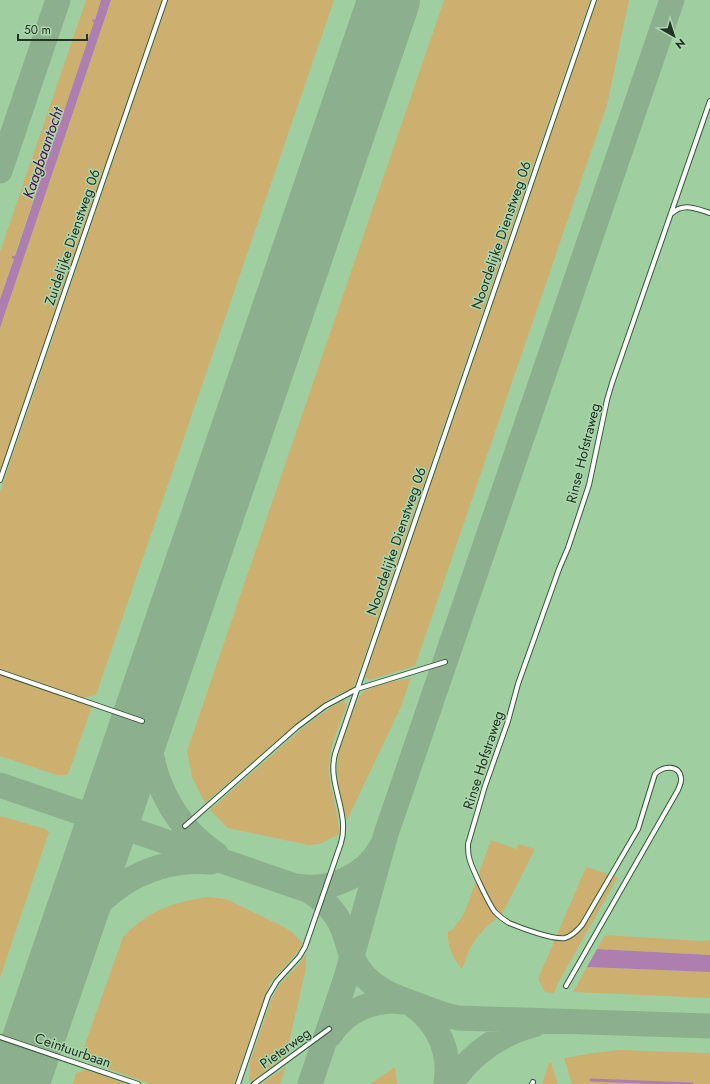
<svg xmlns="http://www.w3.org/2000/svg" width="710" height="1084" font-family="Jost,sans-serif">
  <style>
    .built { fill: #9fcfa1 }
    .green { fill: #cdb06f }
    .water { fill: #af7eb0 }
    .lines { fill: none; stroke-linecap: round; stroke-linejoin: round }
    .stream { stroke: #af7eb0; stroke-width: 3 }
    .taxiway { stroke: #8cb08e; stroke-width: 25 }
    .runway { stroke: #8cb08e; stroke-width: 62 }
    .lane-casing { stroke: #345937; stroke-width: 6 }
    .lane { stroke: #fff; stroke-width: 4 }
    .labels { text-anchor: middle; stroke-width: 3; stroke-linejoin: round; paint-order: stroke }
    .street-label { font-size: 14px; fill: #233424; stroke: #acd6ae }
    .water-label { font-size: 15px; font-style: italic; fill: #4a0c4d; stroke: #acd6ae }
  </style>
  <rect width="100%" height="100%" fill="#acd6ae"/>
  <path class="built" d="M0 0H710V1084H0Z"/>
  <path class="green" d="M86 0H101L95 20H93L92 21 94 22 55 138H52V139L54 140 14 257 12 256 14 258 0 299V252Z
    M111 0H162L104 176 0 475V328Z
    M168 0H334L96 695 82 698 0 669V492Z
    M444 0H590L354 687 331 698 308 714 205 803 192 777 187 751Z
    M597 0H629L607 105 415 666 369 680 365 676Z
    M0 675 92 706 69 772 66 775H57L0 756Z
    M411 678 401 707 347 820C342 802 335 781 337 762 339 743 351 717 358 699 364 685 396 681 411 678Z
    M344 700 347 705C339 727 326 752 329 776 332 796 339 814 339 834L320 844 308 845 228 828 210 810 305 726 330 708Z
    M0 816 46 829 49 832 0 978Z
    M491 840 516 849 518 844 535 849 502 914 487 926 475 940 469 950 462 969C453 958 447 947 448 932L453 929 464 914Z
    M586 867 618 877 558 983 554 993 545 992 538 979Z
    M207 897 226 899 286 928 293 933 303 944 293 957 270 983 234 1084H151L88 1062 82 1053 123 937C150 910 170 903 207 897Z
    M605 935 702 941 710 940V955L597 949Z
    M306 954V968L286 1056 249 1083 250 1062 271 1000 279 985 300 963Z
    M587 967 710 972V998L573 992Z
    M619 1050 710 1053V1084H572L564 1058 593 1053Z
    M551 1062 558 1084H542L549 1063Z
    M286 1067 280 1084H261Z
    M395 1067 397 1084H370Z
    M85 1070 90 1071 128 1084H73L76 1073Z"/>
  <path class="water" d="M101 0H111L0 328V299L14 259 12 258V256H15L54 140 52 139V138H55L94 22 92 21 93 19 95 20Z
    M597 949 710 955V972L587 967Z"/>
  <g class="lines">
    <path class="stream" d="M591 1080 692 1084"/>
    <path class="taxiway" d="M0 171 58 0
      M153 688C152 702 149 716 149 730 150 779 175 827 216 854
      M0 785 307 890C325 900 339 915 345 935 348 943 349 951 353 959 367 988 394 997 423 1007 434 1011 446 1016 458 1018L710 1026
      M297 886C329 892 366 876 381 847
      M61 956C91 897 142 857 211 862
      M414 1006C439 1024 451 1053 446 1084
      M330 1035C346 1010 375 998 404 1002
      M23 1084 30 1048
      M310 1084 346 978 386 834 672 0
      M451 1084C471 1054 499 1034 534 1025"/>
    <path class="runway" d="M18 1084 389 0"/>
    <g class="lane-casing">
      <path id="lane" d="M671 214C684 202 696 209 710 213
        M0 480 165 0
        M0 672 142 721
        M185 826 297 727 325 706 357 689 445 662
        M566 986 678 790C679 787 682 782 681 778 679 764 663 766 655 774L638 829 582 925C577 931 572 936 565 938 553 940 521 928 509 923 504 920 499 916 495 912 489 904 471 867 469 857 468 853 468 849 468 844L485 786 508 721 518 684 559 569 568 548 589 485 607 400 612 383 710 101
        M0 1037 138 1084
        M238 1084 268 996 277 981 299 957 305 947 341 843C350 812 327 784 335 754L594 0
        M254 1084 329 1029
        M532 1084 533 1082"/>
    </g>
    <use href="#lane" class="lane"/>
  </g>
  <g class="labels">
    <g class="street-label">
      <text transform="translate(501 235) rotate(-71)" y="5">Noordelijke Dienstweg 06</text>
      <text transform="translate(72 237) rotate(-71)" y="5">Zuidelijke Dienstweg 06</text>
      <text transform="translate(583 453) rotate(-76)" y="5">Rinse Hofstraweg</text>
      <text transform="translate(396 541) rotate(-71)" y="5">Noordelijke Dienstweg 06</text>
      <text transform="translate(483 760) rotate(-72)" y="5">Rinse Hofstraweg</text>
      <text transform="translate(285 1048) rotate(-36)" y="5">Pieterweg</text>
      <text transform="translate(73 1050) rotate(19)" y="5">Ceintuurbaan</text>
    </g>
    <g class="water-label">
      <text transform="translate(43 153) rotate(-71)" y="5">Kaagbaantocht</text>
    </g>
  </g>
  <g transform="translate(674 36) rotate(141)" stroke="#acd6ae" stroke-width="3" paint-order="stroke">
  <path d="M0-3L7 15L0 10L-7 15Z" fill="#233424"/>
  <text y="-6" font-size="11" font-weight="bold" text-anchor="middle" fill="#233424">N</text>
  </g>
  <path d="M18 34v6h69v-6" fill="none" stroke="#233424" stroke-width="2"/>
  <text x="24" y="34" font-size="12" fill="#233424" stroke="#acd6ae" stroke-width="3" paint-order="stroke">50 m</text>
</svg>
